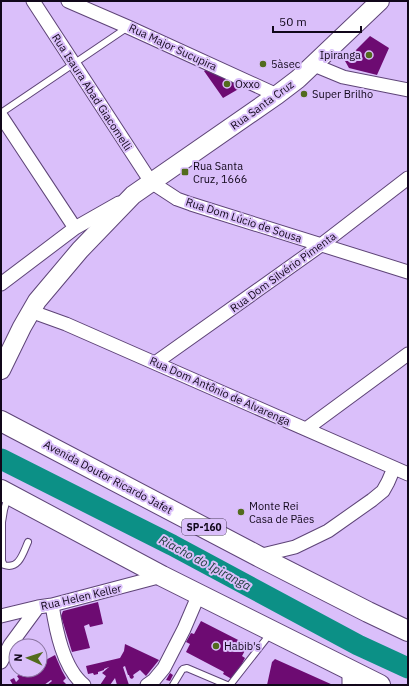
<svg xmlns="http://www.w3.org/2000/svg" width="409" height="686" font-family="'IBM Plex Sans',sans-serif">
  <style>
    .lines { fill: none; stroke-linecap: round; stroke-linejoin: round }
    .river { stroke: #0c9086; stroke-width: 21 }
    .building { fill: #6d0b72 }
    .service-casing { stroke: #5e4477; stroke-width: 8 }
    .minor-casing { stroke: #5e4477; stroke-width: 15 }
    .secondary-casing { stroke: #5e4477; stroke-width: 20 }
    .primary-casing { stroke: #5e4477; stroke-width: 22 }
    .service { stroke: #fff; stroke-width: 6 }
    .minor { stroke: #fff; stroke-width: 13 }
    .secondary { stroke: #fff; stroke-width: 18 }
    .primary { stroke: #fff; stroke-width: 20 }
    .poi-dot { fill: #526b1d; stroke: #dabffa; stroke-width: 1.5 }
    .labels { text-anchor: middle; stroke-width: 4; stroke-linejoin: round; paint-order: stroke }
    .shield { fill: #dabffa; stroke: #4d3e5d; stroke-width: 1 }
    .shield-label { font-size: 10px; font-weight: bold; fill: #11071a }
    .street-label { font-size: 11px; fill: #11071a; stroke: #dabffa }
    .poi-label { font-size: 11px; fill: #11071a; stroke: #dabffa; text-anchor: start }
    .water-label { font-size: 12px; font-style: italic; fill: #193a37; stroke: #dabffa }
  </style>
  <rect width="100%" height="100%" fill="#dabffa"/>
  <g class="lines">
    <path class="river" d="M1 459 172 545 358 645 408 668"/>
  </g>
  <path class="building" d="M370 36 389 48 377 75 349 68 345 61Z
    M210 67 241 82 242 87 223 98 204 71Z
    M98 602 103 624 90 627 89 624 84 626 90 648 72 652 61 616 63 611Z
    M201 621 248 645 242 656 245 658 235 677 232 678H230L223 674 224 672 186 652 190 644 186 642 191 633 194 634Z
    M125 644 159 660 146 676 140 670 133 675 134 677 132 679 130 678 129 675H128L125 666 123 667 129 685H117L115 678 110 685H100L106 676 102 673 109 667 104 669V670L98 672V674L94 675 93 673 88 674 86 666 120 658 124 651Z
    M55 655 62 671 66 678 63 681 67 685H61L60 684 59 685H47L52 681 51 680 44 685H13L10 680 14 678 16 682 19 679 17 676 24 672 25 673 29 670H40V663Z
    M275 659 333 685H267L272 662Z
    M170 673 173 675 170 681 166 680Z"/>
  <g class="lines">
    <g class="service-casing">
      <path id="service" d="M1 113 128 27
        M8 496 4 510 2 522V561L4 565C19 570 23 553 28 542
        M173 685 182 670 183 669 187 668 227 685
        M230 685 270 634"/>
    </g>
    <g class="minor-casing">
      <path id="minor" d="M33 1 151 182 177 199 191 204 408 272
        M68 1 128 27 277 95
        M314 65 343 77 408 90
        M1 116 75 228
        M1 284 75 228 119 203
        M30 311 66 324 408 474
        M155 363 321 245 408 178
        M306 429 408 354
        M258 556 295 547 328 531 372 500 383 491 388 482 394 468
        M52 605C56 630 63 668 84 685
        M1 616 38 607 52 605 162 576
        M1 662 10 645 38 607
        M147 685 154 680 164 668 184 629 199 594
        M349 685V670"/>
    </g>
    <g class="secondary-casing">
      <path id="secondary" d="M1 370 22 327 37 301 80 250 133 195 277 95 298 79 380 1"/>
    </g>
    <g class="primary-casing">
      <path id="primary" d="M1 421 258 556 368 612 408 631
        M1 490 162 576 380 685"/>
    </g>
    <use href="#service" class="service"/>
    <use href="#minor" class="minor"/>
    <use href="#secondary" class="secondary"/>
    <use href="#primary" class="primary"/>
  </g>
  <g class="poi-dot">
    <circle cx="369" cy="55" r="4"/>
    <circle cx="263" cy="64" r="4"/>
    <circle cx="227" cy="84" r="4"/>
    <circle cx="304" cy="94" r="4"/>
    <rect x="181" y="168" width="8" height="8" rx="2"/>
    <circle cx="241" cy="512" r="4"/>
    <circle cx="216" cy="646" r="4"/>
  </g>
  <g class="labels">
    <rect class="shield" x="182" y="519" width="44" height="16" rx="3"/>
    <g class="shield-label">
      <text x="204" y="531">SP-160</text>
    </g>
    <g class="street-label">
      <text transform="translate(173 47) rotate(25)" y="4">Rua Major Sucupira</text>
      <text transform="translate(92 92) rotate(57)" y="4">Rua Isaura Abad Giacomelli</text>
      <text transform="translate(262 105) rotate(-36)" y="4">Rua Santa Cruz</text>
      <text transform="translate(244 220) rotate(18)" y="4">Rua Dom Lúcio de Sousa</text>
      <text transform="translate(283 272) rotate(-36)" y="4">Rua Dom Silvério Pimenta</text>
      <text transform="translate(220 391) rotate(24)" y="4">Rua Dom Antônio de Alvarenga</text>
      <text transform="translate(108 477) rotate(28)" y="4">Avenida Doutor Ricardo Jafet</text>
      <text transform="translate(81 597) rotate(-13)" y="4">Rua Helen Keller</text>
    </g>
    <g class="poi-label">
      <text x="361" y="59" text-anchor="end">Ipiranga</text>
      <text x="271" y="68">5àsec</text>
      <text x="235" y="88">Oxxo</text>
      <text x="312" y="98">Super Brilho</text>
      <text x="193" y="170">Rua Santa<tspan x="193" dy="13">Cruz, 1666</tspan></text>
      <text x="249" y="510">Monte Rei<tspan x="249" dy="13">Casa de Pães</tspan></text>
      <text x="224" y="650">Habib's</text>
    </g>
    <g class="water-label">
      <text transform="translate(205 563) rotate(28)" y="4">Riacho do Ipiranga</text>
    </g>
  </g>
  <rect width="409" height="686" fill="none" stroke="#11071a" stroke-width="4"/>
  <g transform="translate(28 658) rotate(273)"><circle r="19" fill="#dabffa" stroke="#8a75a0"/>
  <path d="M0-3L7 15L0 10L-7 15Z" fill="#526b1d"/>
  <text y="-6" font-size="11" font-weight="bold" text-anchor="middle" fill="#11071a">N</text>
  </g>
  <path d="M273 26v6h88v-6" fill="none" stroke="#11071a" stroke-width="2"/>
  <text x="279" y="26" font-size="12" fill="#11071a" stroke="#dabffa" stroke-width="3" paint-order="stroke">50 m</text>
</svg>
